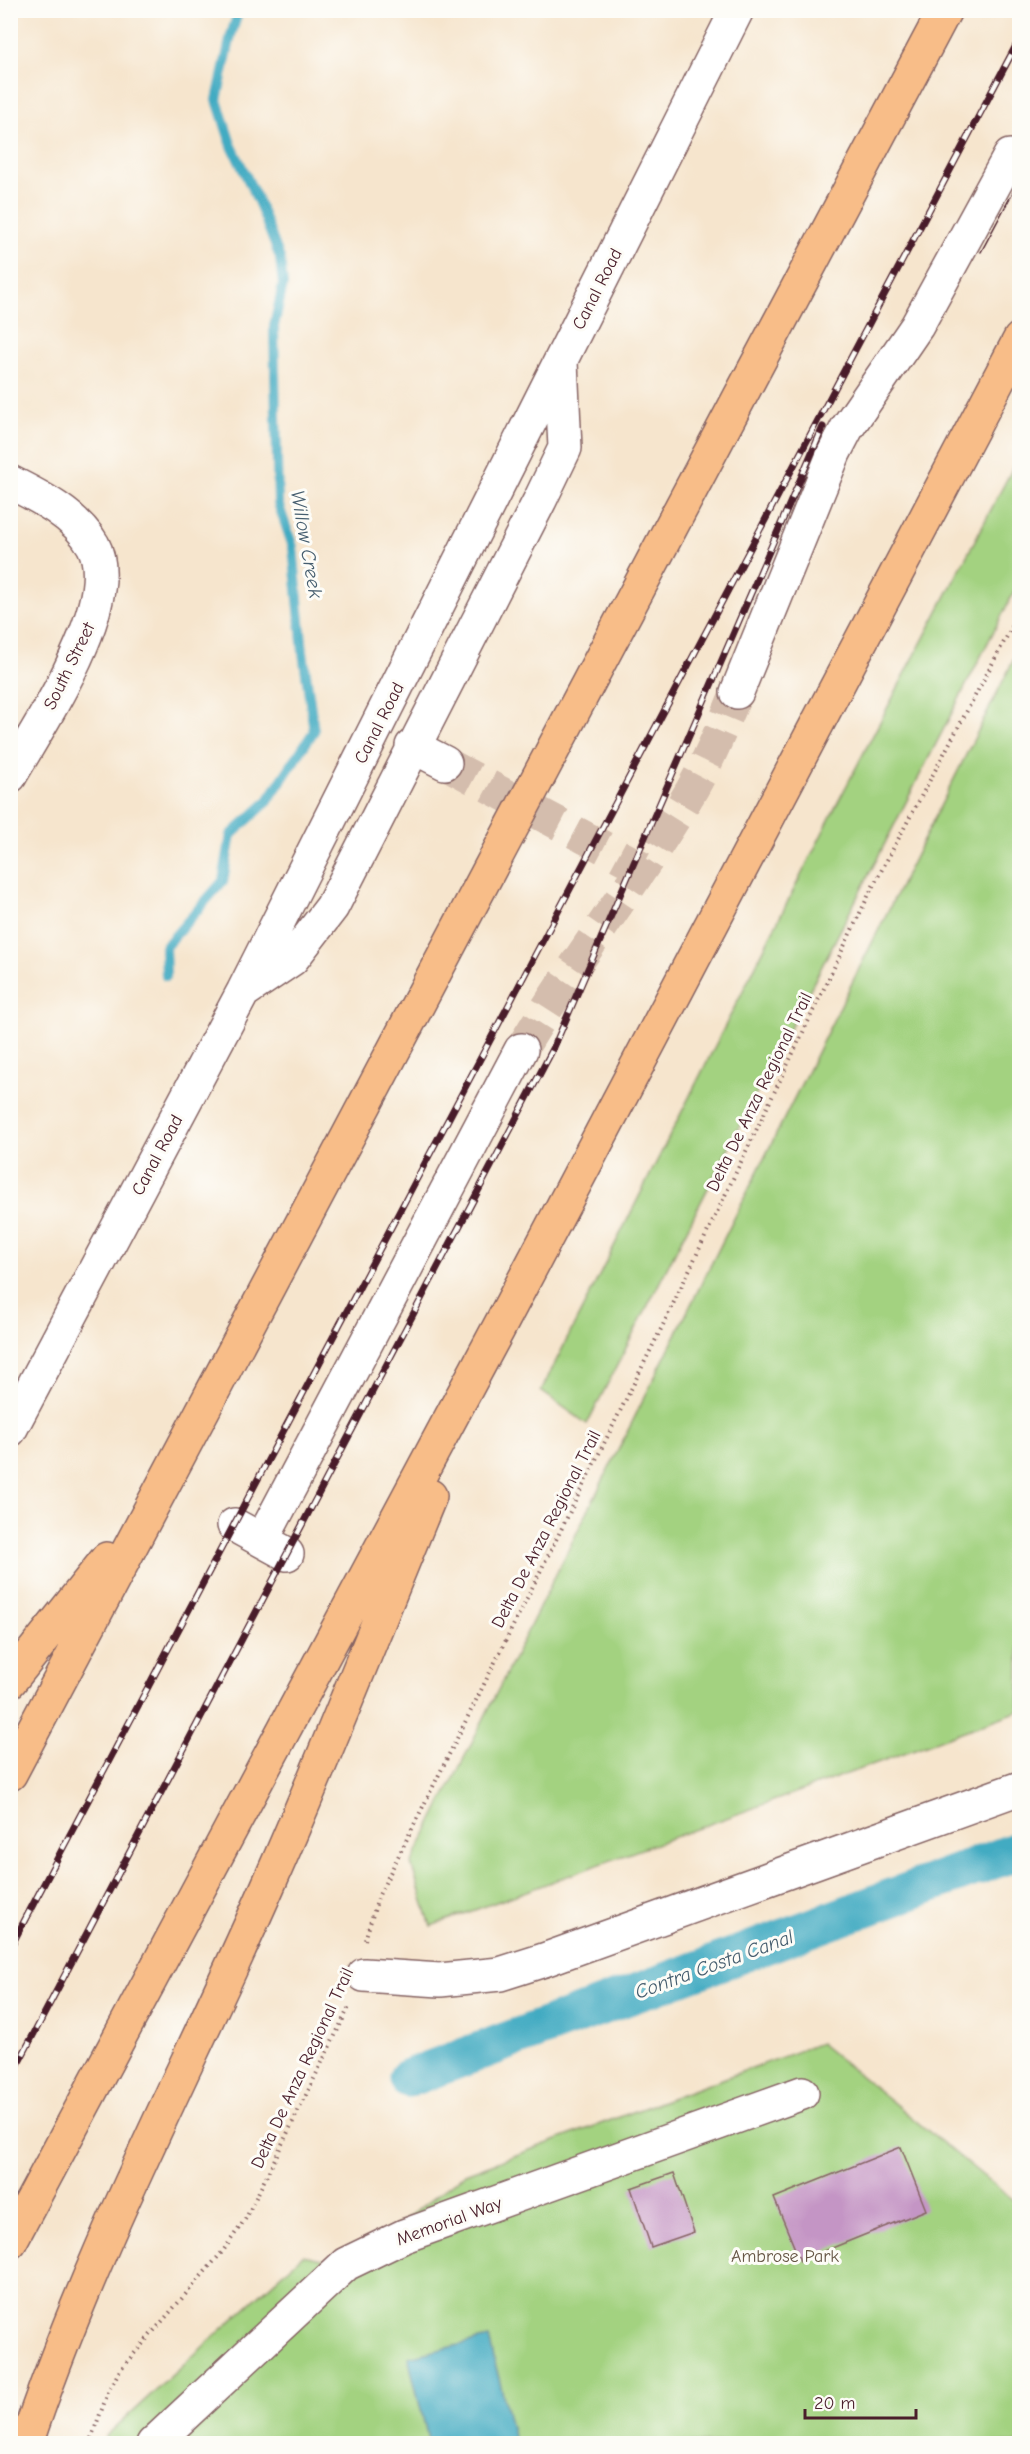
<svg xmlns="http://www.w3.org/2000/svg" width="1030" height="2454" font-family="'Comic Neue',sans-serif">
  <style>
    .green { fill: #a3d280; stroke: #767856; stroke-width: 1.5 }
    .water { fill: #42abc2; stroke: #466576; stroke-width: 1.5 }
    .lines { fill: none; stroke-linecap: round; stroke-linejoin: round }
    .stream { stroke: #42abc2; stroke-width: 10 }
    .canal { stroke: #42abc2; stroke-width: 39 }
    .building { fill: #c495c5 }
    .minor-tunnel { stroke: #d4bdad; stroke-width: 33; stroke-dasharray: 33 16; stroke-linecap: butt }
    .minor-casing { stroke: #866464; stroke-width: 36 }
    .highway-casing { stroke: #866464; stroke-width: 36 }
    .path { stroke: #866464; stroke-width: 4; stroke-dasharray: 1.5 4.5; stroke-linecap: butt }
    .minor { stroke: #fff; stroke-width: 33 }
    .highway { stroke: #f8bd88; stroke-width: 33 }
    .tram { stroke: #4a1f2b; stroke-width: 1.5 }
    .rail-casing { stroke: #4a1f2b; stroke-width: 7 }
    .rail { stroke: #fdfcf7; stroke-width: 4.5; stroke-dasharray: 14; stroke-linecap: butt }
    .labels { text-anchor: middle; stroke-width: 6; stroke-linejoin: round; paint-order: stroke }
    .street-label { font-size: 18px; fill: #4a1f2b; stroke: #fdfcf7 }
    .park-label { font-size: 18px; fill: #655544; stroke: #fdfcf7 }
    .water-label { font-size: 20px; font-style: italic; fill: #465e6f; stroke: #fdfcf7 }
  </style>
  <rect width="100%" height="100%" fill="#fdfcf7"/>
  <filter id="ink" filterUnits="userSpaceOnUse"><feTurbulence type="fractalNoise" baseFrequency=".0167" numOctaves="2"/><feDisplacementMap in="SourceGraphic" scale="12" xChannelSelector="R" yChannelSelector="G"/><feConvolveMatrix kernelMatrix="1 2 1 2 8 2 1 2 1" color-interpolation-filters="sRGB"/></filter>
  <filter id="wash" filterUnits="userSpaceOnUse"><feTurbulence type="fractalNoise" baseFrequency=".008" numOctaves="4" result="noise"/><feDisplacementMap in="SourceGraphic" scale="24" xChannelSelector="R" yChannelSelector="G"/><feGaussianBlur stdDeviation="1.35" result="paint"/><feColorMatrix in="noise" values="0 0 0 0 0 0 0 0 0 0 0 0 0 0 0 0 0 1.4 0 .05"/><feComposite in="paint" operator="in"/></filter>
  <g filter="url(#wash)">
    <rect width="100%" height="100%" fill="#f6e5cd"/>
    <path class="green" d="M1019 456V582L587 1424 541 1391 837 804Z
      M1019 649V1711L431 1926 411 1864Z
      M820 2043 1019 2205V2443L104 2444 106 2436 303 2255 346 2264 465 2174Z"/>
    <path class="water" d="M489 2338 515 2443H429L408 2357Z"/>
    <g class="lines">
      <path class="stream" d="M166 976 165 947 223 881 231 835 267 802 314 731 303 652 293 547 278 503 274 326 283 285 280 258 258 201 231 144 217 100 231 35 239 10"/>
      <path class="canal" d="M408 2078 1020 1850"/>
    </g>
    <g id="blocks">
      <path class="building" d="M901 2147 926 2210 800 2261 774 2198Z
        M674 2173 694 2232 651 2247 631 2188Z"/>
    </g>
  </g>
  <g filter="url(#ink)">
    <use href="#blocks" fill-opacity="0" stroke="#866464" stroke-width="1.5"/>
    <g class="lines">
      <path class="minor-tunnel" d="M445 763 642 868
        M521 1050C574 961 638 880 691 791 709 760 723 725 737 692"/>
      <g class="minor-casing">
        <path id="minor" d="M10 482C40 497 76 515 93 545 123 601 38 727 10 776
          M737 692 834 453 847 428 917 326 1010 156 1020 161
          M412 746 445 763
          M246 990 292 959 332 907 540 500 565 448 561 362
          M10 1430 243 992 737 10
          M234 1525 287 1554
          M262 1540 521 1050
          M364 1975 440 1980 500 1974 544 1960 1020 1788
          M153 2444 346 2264 404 2236 802 2093"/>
      </g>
      <g class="highway-casing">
        <path id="highway" d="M10 1681 107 1559
          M10 1774 945 10
          M10 2242 503 1320 1020 339
          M26 2444C91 2248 189 2067 271 1879 327 1752 377 1624 430 1496"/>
      </g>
      <path class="path" d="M365 1940 379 1895 663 1325 872 888 1020 612
        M89 2444 109 2390 120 2370 223 2251 246 2218 349 2007"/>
      <use href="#minor" class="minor"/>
      <use href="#highway" class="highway"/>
      <path class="tram" d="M981 252 1020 179"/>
      <g class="rail-casing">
        <path id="rail" d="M10 1948 1020 38
          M10 2079 554 1047 823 427"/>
      </g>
      <use href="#rail" class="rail"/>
    </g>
  </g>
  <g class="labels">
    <g class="street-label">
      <text transform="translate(597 289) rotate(-63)" y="6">Canal Road</text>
      <text transform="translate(69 666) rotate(-64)" y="6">South Street</text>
      <text transform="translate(379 723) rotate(-63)" y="6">Canal Road</text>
      <text transform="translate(759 1092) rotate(-64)" y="6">Delta De Anza Regional Trail</text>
      <text transform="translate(157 1155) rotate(-62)" y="6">Canal Road</text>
      <text transform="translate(546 1529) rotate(-63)" y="6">Delta De Anza Regional Trail</text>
      <text transform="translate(302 2068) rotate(-65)" y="6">Delta De Anza Regional Trail</text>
      <text transform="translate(449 2221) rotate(-20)" y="6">Memorial Way</text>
    </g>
    <g class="park-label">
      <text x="785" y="2262">Ambrose Park</text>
    </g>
    <g class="water-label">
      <text transform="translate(307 544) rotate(80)" y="7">Willow Creek</text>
      <text transform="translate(714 1964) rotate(-20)" y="7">Contra Costa Canal</text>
    </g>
  </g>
  <rect width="1030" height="2454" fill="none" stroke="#fdfcf7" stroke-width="36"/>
  <path d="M805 2409v9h111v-9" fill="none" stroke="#4a1f2b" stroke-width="3"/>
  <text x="814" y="2409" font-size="18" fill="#4a1f2b" stroke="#fdfcf7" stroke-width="4.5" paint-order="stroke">20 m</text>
</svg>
